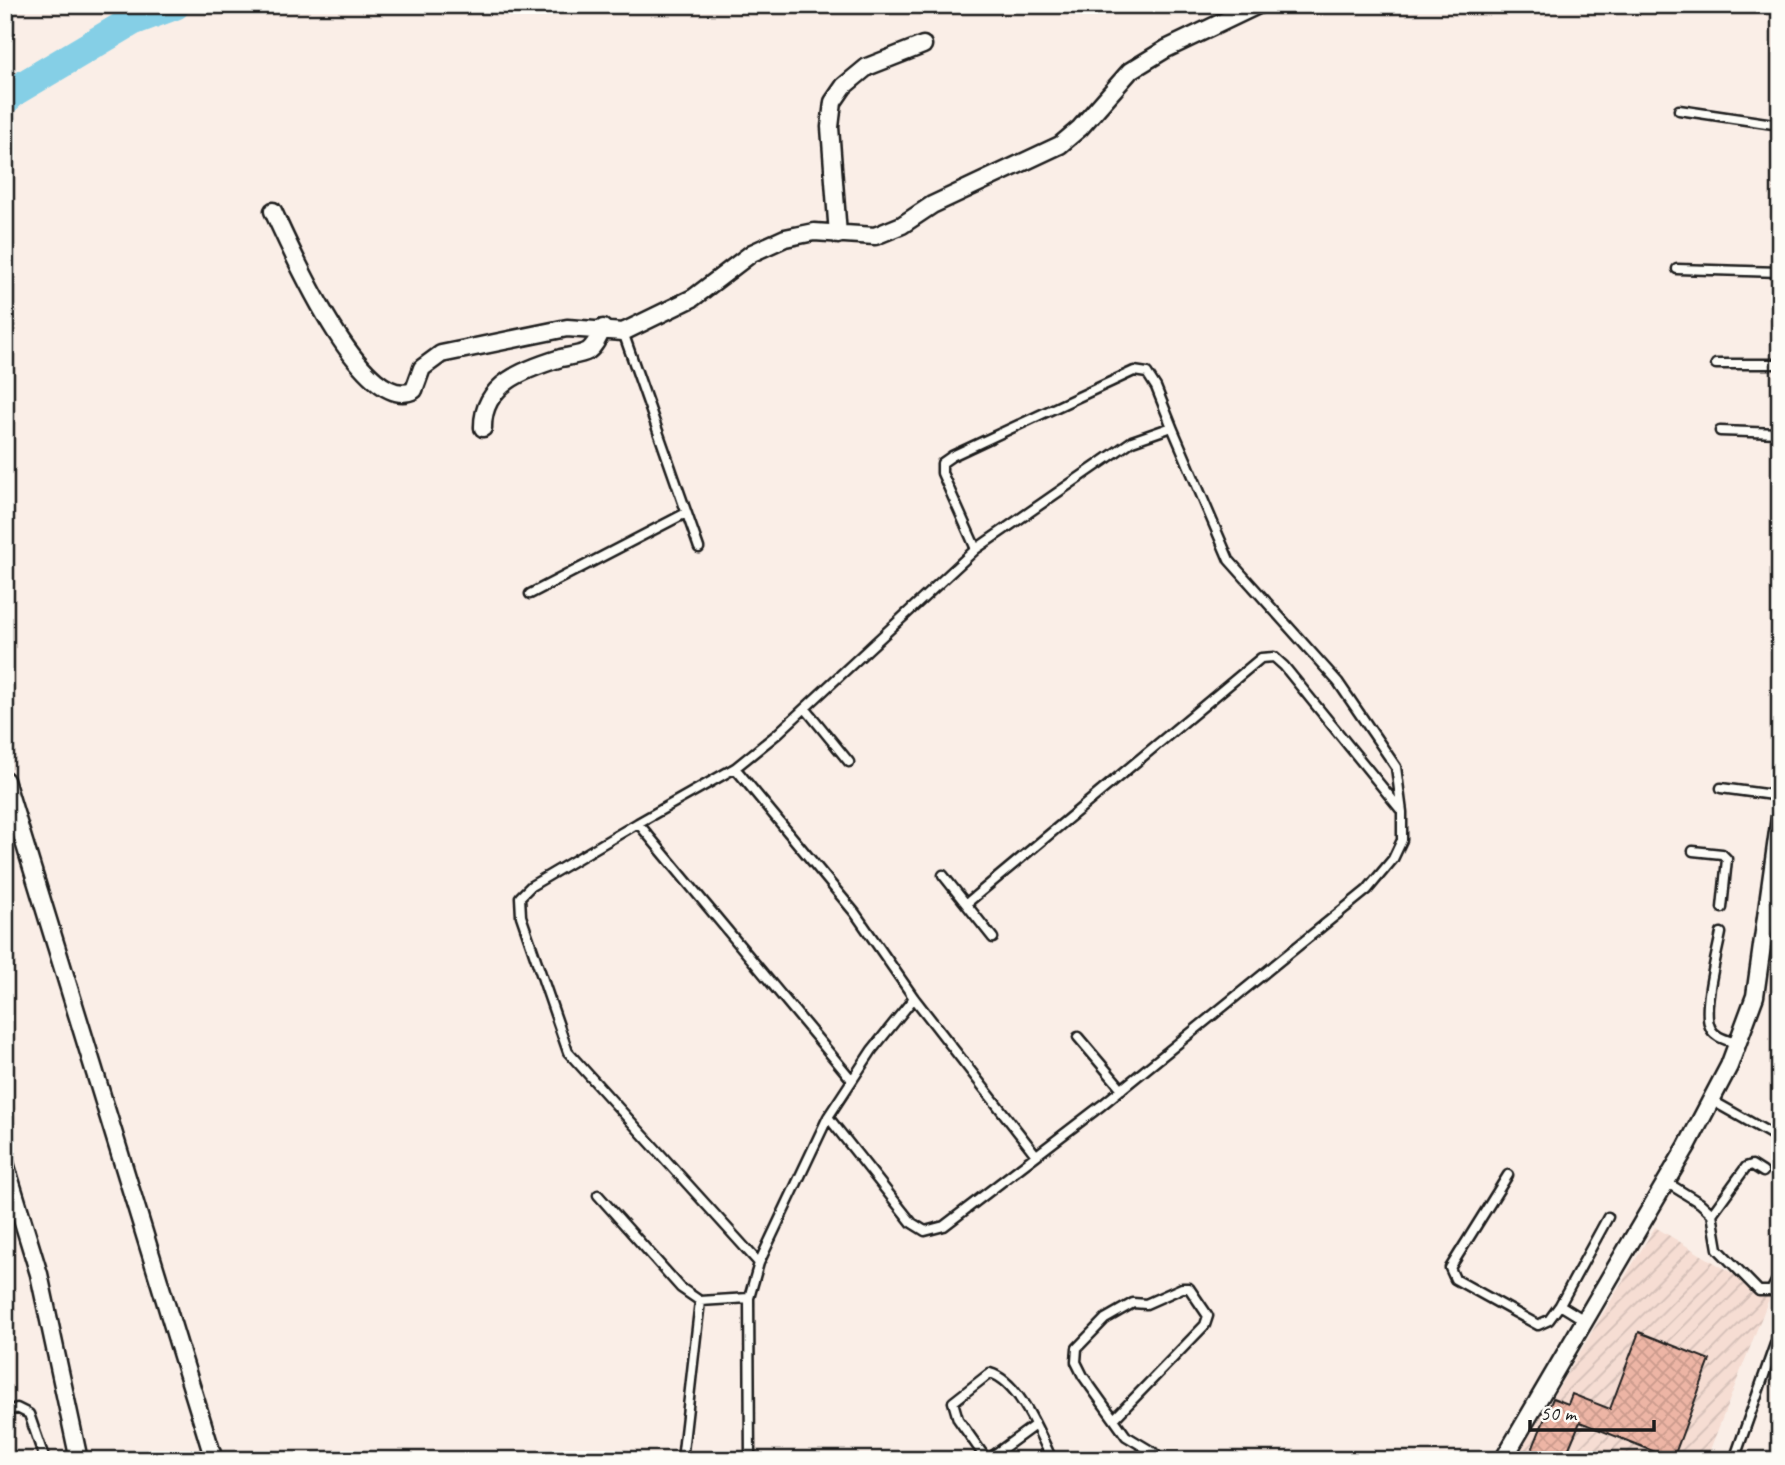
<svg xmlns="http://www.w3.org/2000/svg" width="1785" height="1465" font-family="Caveat,sans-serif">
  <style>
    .industrial { fill: url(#industrial-furrows) }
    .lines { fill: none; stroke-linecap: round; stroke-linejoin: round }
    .river { stroke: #85cfe6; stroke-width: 30 }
    .building { fill: url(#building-cross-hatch); stroke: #1c1c1c; stroke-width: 2 }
    .lane-casing { stroke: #1c1c1c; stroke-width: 13 }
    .street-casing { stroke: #1c1c1c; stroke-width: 21 }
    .lane { stroke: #fdfcf7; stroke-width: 8 }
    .street { stroke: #fdfcf7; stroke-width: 16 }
  </style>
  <defs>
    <pattern id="industrial-furrows" width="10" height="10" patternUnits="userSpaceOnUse" patternTransform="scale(1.75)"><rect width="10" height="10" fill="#f6ddd3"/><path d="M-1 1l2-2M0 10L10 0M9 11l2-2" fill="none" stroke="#d2bdb5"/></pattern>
    <pattern id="building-cross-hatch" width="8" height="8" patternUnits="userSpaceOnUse" patternTransform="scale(1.75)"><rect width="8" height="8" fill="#edb5a5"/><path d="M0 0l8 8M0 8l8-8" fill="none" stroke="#cb9b8d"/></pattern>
  </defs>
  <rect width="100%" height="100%" fill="#faeee7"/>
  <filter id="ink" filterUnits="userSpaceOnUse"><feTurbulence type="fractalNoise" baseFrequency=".0143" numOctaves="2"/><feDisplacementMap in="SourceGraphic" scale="14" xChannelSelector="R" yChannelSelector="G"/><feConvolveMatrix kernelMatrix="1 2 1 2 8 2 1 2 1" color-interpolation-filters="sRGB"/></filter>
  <g filter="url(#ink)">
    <path class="industrial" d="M1655 1227 1770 1296 1706 1460H1515Z"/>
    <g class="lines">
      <path class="river" d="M5 100 16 90 132 21 175 5"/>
    </g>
    <path class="building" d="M1639 1332 1710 1360 1673 1459 1580 1422 1564 1460H1528L1553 1398 1568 1404 1572 1394 1610 1409Z"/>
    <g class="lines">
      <g class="lane-casing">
        <path id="lane" d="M1679 110 1780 125
          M1677 269 1780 272
          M623 332 699 548
          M1716 364H1780
          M1720 431 1780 433
          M976 549 942 473V463L952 456 1134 371 1147 373 1156 387 1172 427
          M530 594 686 513
          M805 708 849 762
          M735 768 855 913 914 998 1036 1155
          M1721 788 1780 796
          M638 823 735 768 776 735 976 549 1132 441 1172 427 1229 560 1338 682 1396 767 1402 812V840L1393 859 1367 890 1102 1105 944 1226 925 1231 912 1223 828 1117
          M1693 851 1722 854 1727 859 1722 908
          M943 875 993 938
          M967 903 1261 658 1274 657 1284 666 1400 809
          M1721 933C1717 954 1702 1009 1710 1027 1714 1038 1728 1040 1738 1044
          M1078 1037 1122 1089
          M1711 1100 1780 1139
          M1508 1175 1450 1268 1455 1279 1538 1325 1549 1320 1560 1305 1586 1321
          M1666 1182 1700 1203 1712 1214 1718 1249 1759 1291H1771L1780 1274
          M598 1195 681 1288 700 1301 749 1298
          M1712 1214 1746 1167 1752 1165 1763 1172
          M759 1263 568 1052 521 916 520 897 531 886 638 823 852 1080
          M1560 1305 1608 1217
          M5 1412 17 1408 29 1414 45 1460
          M1114 1419 1205 1325 1208 1316 1189 1288H1182L1146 1304 1133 1303 1105 1319 1077 1348 1076 1362 1083 1376 1126 1436 1156 1454 1160 1460
          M682 1460 700 1301
          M750 1460 749 1298 759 1263 828 1117 872 1050 914 998
          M987 1460 958 1419 953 1402 990 1373C1019 1381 1040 1434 1052 1460
          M987 1460 1035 1425
          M1734 1460 1780 1330"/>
      </g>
      <g class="street-casing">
        <path id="street" d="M273 211C289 245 363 417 414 390L422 368 441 354 567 328 623 332 693 298 752 253 785 238 814 232 875 236 902 225 932 205 1060 145 1080 128 1130 71 1166 49 1258 5
          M838 235 830 127 833 102 844 86 867 67 923 45
          M483 428C482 384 525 369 561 358 569 356 581 355 588 351 595 346 599 336 603 328
          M5 780 214 1460
          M5 1163 39 1274 79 1460
          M1503 1460 1687 1146 1729 1066 1755 996 1780 817"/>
      </g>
      <use href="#lane" class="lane"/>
      <use href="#street" class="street"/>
    </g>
  </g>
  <rect width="1785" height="1465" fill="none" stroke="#fdfcf7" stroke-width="28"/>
  <rect x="14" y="14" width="1757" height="1437" fill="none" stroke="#1c1c1c" stroke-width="2.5" filter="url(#ink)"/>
  <path d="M1530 1420v10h124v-10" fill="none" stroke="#1c1c1c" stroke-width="3.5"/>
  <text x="1540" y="1420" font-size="21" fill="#1c1c1c" stroke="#fdfcf7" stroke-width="5" paint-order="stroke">50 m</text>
</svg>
